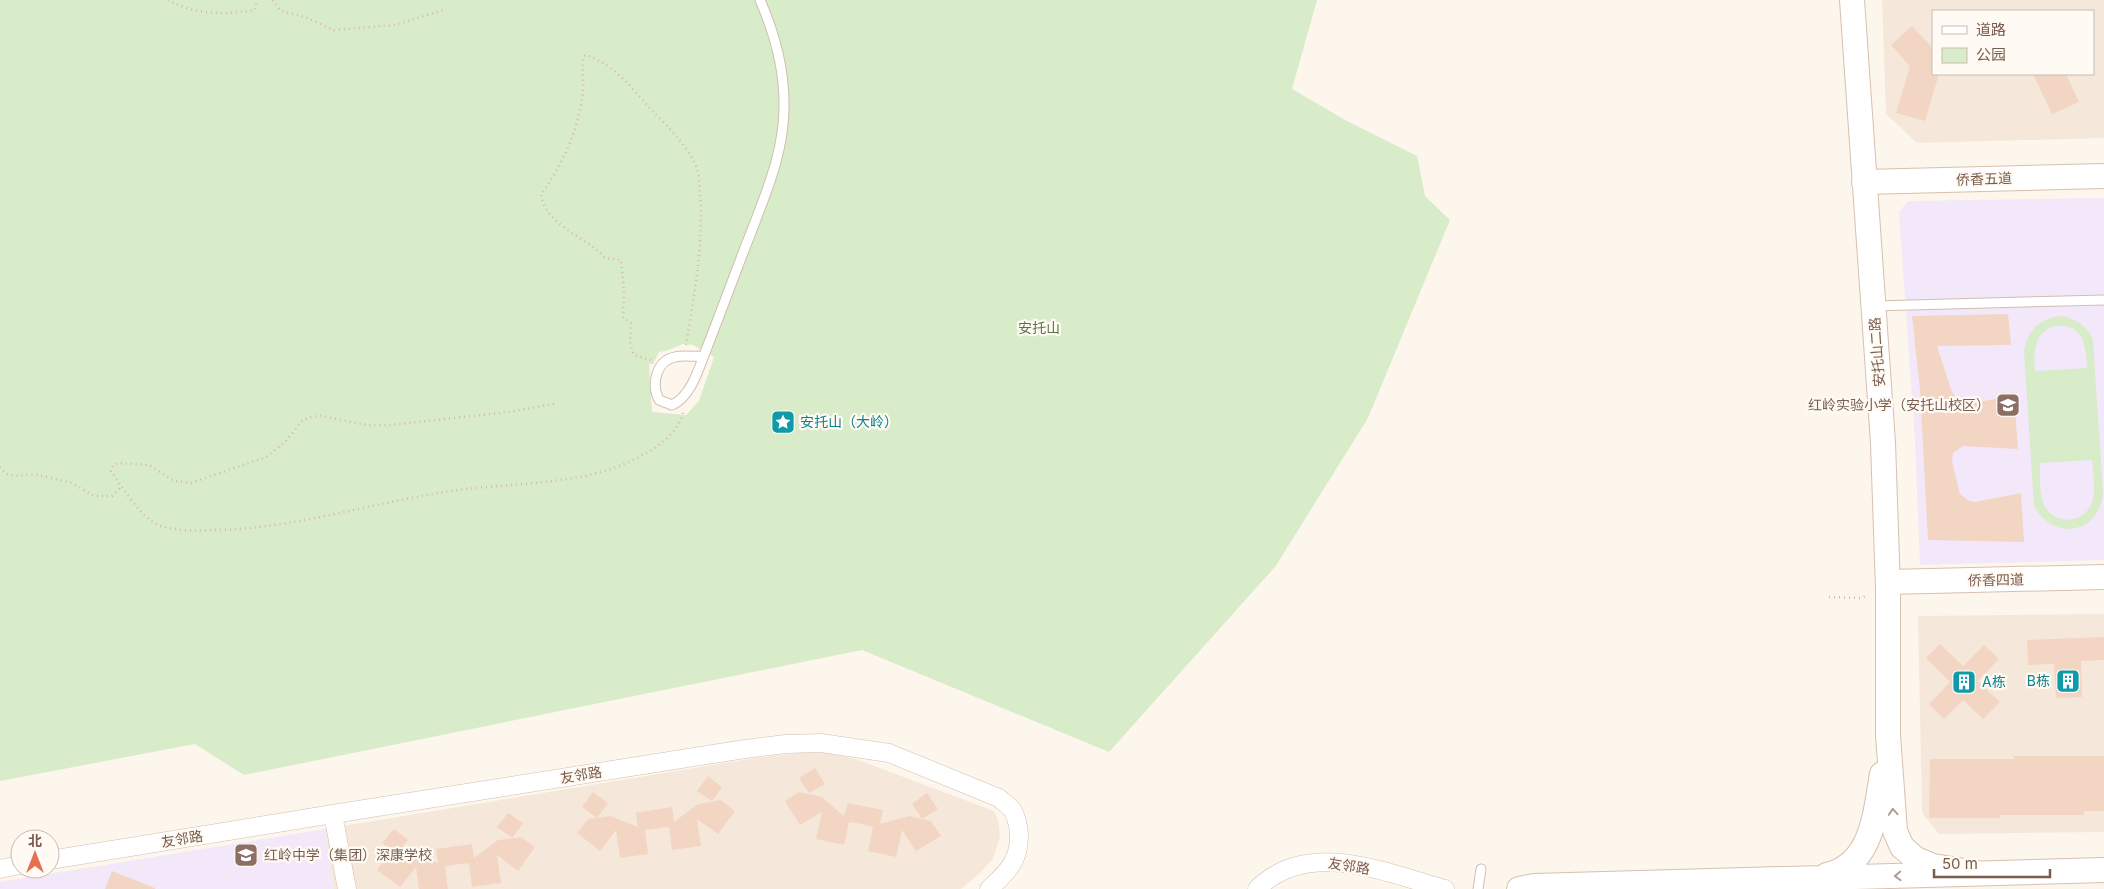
<svg xmlns="http://www.w3.org/2000/svg" width="2104" height="889" font-family="Inter,'Noto Sans SC',sans-serif">
  <style>
    .residential { fill: #f5e8da; fill-rule: evenodd }
    .education { fill: #f3e8fa }
    .green { fill: #d8ecc9; fill-rule: evenodd }
    .building { fill: #f3d5c3 }
    .lines { fill: none; stroke-linecap: round; stroke-linejoin: round }
    .lane-casing { stroke: #d1beb0; stroke-width: 11 }
    .street-casing { stroke: #d1beb0; stroke-width: 19 }
    .secondary-casing { stroke: #d6c0b0; stroke-width: 26 }
    .path { stroke: #d9b8a5; stroke-width: 2.5; stroke-dasharray: 1 4; stroke-linecap: butt }
    .lane { stroke: #fff; stroke-width: 9 }
    .street { stroke: #fff; stroke-width: 18 }
    .secondary { stroke: #fff; stroke-width: 24 }
    .oneway { stroke: #af9d94 }
    .labels { text-anchor: middle; stroke-width: 4.5; stroke-linejoin: round; paint-order: stroke }
    .street-label { font-size: 14px; fill: #7a5c4d; stroke: #fffaf3 }
    .park-label { font-size: 14px; fill: #537a41; stroke: #fffaf3 }
    .education-label { font-size: 14px; fill: #785e54; stroke: #fffaf3; text-anchor: end }
    .culture-label { font-size: 14px; fill: #0d838f; stroke: #fffaf3; text-anchor: start }
  </style>
  <rect width="100%" height="100%" fill="#fdf6ec"/>
  <path class="residential" d="M1882 0H2104V138L1917 143 1886 114ZM1933 11H2093V74H1933Z
    M2104 614V832L1939 834 1922 813 1918 616Z
    M800 753H826L853 758 994 811 998 820 1000 837 993 859 979 874 961 889H334L325 829 755 758Z"/>
  <path class="education" d="M2104 198V560L1920 565 1915 441 1899 212 1908 201Z
    M325 829 334 889H0V882Z"/>
  <path class="green" d="M0 0H1317L1292 89 1347 121 1417 156 1425 196 1450 220 1368 418 1275 567 1109 752 862 650 244 775 195 744 0 781ZM683 344 693 345 714 357 699 401 686 415 652 412 649 364H653L659 352 666 351Z
    M2063 316C2078 320 2086 326 2093 339L2103 493C2100 534 2053 542 2034 506L2024 352C2027 330 2040 317 2063 316ZM2055 326C2084 324 2086 346 2087 368L2035 371C2034 351 2033 333 2055 326ZM2092 460C2093 473 2096 490 2092 502 2085 524 2054 526 2044 505 2039 493 2040 476 2040 463Z"/>
  <path class="building" d="M1912 26 1933 48V74H1939L1925 121 1896 113 1910 66 1891 45Z
    M2033 74H2066L2079 102 2052 114Z
    M2008 314 2011 345 1937 346 1952 392 1960 402 1969 404 2014 395 2018 449 1963 446 1953 453 1952 462 1960 494 1969 501 1975 502 2021 493 2024 542 1928 540 1920 390 1912 316Z
    M2104 637V660L2081 661 2082 697 2056 698 2054 664 2028 665 2027 640Z
    M1940 644 1963 666 1984 645 1999 659 1978 681 2000 702 1983 719 1963 700 1944 719 1929 704 1950 682 1926 658Z
    M2014 756H2104V811H2084V815H2000V818H1929L1930 759H2014Z
    M815 768 825 784 809 793 799 778Z
    M708 776 722 787 712 801 697 791Z
    M593 792 608 803 597 818 582 807Z
    M799 792 822 797 844 816 848 803 883 810 880 824 909 816 931 821 941 836 916 851 902 830 896 857 868 851 873 827 862 824 849 822 844 845 816 839 822 812 800 825 785 801Z
    M927 793 938 809 922 819 912 804Z
    M721 800 735 811 718 834 697 819 701 846 672 850 669 827 645 830 648 854 620 858 616 830 600 851 577 833 588 819 611 816 638 827 636 813 672 807 674 822 698 804Z
    M508 813 523 823 512 838 497 827Z
    M394 829 408 840 397 854 382 843Z
    M521 837 535 847 518 871 497 855 501 883 472 887 469 863 445 866 448 889H419L416 867 400 887 377 870 387 856 411 853 438 863 436 849 472 844 474 858 498 840Z
    M112 871 155 888V889H105Z"/>
  <g class="lines">
    <g class="lane-casing">
      <path id="lane" d="M1873 306 2104 300
        M704 356C694 357 684 355 675 357 656 361 651 384 659 400L672 405C691 397 699 368 706 350 721 312 735 273 750 235 766 193 785 150 784 103 784 68 774 32 760 0
        M1478 889 1481 869"/>
    </g>
    <g class="street-casing">
      <path id="street" d="M333 814 347 889
        M50 860 333 814 745 749 786 744 821 743 889 753 999 798C1003 802 1010 806 1013 811 1017 819 1019 829 1019 837 1019 862 1006 873 989 889
        M0 869 20 865
        M1257 889C1308 838 1386 873 1445 889"/>
    </g>
    <g class="secondary-casing">
      <path id="secondary" d="M1852 0 1883 443 1888 589V735L1895 831 1902 847 1916 859 1933 866 1977 873
        M1864 182 2104 176
        M1888 582 2104 577
        M1827 875C1873 864 1875 813 1882 774
        M1519 889 1534 886 2104 870"/>
    </g>
    <path class="path" d="M168 0C195 15 225 15 255 10L257 0
      M273 0 281 11 305 17 334 30 395 25 443 10
      M651 360 634 355 630 344 631 323 623 318 624 291 621 260 605 258C586 236 546 227 541 194 563 165 579 128 583 91 584 79 581 67 584 56L586 55C611 63 630 85 647 105 664 123 684 141 695 164 699 172 699 184 700 194 704 244 694 295 686 345
      M554 404 509 412 390 425H367L321 416 310 417 302 421 285 442 266 457 191 483 174 481 149 465 120 463 113 465 111 471C121 486 143 521 161 526 177 531 196 531 213 530 296 529 376 501 459 490 511 483 568 485 619 466 643 457 676 439 683 413
      M0 467 6 474 15 476 34 474 72 483 94 496H112L122 486
      M1829 597 1861 598 1868 595"/>
    <use href="#lane" class="lane"/>
    <use href="#street" class="street"/>
    <use href="#secondary" class="secondary"/>
  </g>
  <defs><path id="oneway-chevron" d="M-2-3.5L2.5 0L-2 3.5" fill="none" stroke-width="1.6" stroke-linecap="round" stroke-linejoin="round" transform="scale(1.25)"/></defs>
  <g class="oneway">
    <use href="#oneway-chevron" transform="translate(1893 812) rotate(-94)"/>
    <use href="#oneway-chevron" transform="translate(1898 876) rotate(178)"/>
  </g>
  <defs>
    <g id="school-square" transform="scale(1.25)"><rect x="-9" y="-9" width="18" height="18" rx="4" fill="#8d6e63" stroke="#fffaf3"/><path d="M0-5L7-2L0 1L-7-2ZM-4 1L0 2.5L4 1V4Q0 6-4 4Z" fill="#fff"/></g>
    <g id="sight-square" transform="scale(1.25)"><rect x="-9" y="-9" width="18" height="18" rx="4" fill="#0f9aa8" stroke="#fffaf3"/><path d="M0-6L1.8-2.2L6-1.7L2.9 1.2L3.7 5.4L0 3.3L-3.7 5.4L-2.9 1.2L-6-1.7L-1.8-2.2Z" fill="#fff"/></g>
    <g id="building-square" transform="scale(1.25)"><rect x="-9" y="-9" width="18" height="18" rx="4" fill="#0f9aa8" stroke="#fffaf3"/><path d="M-4-6H4V6H1V3H-1V6H-4ZM-2.5-4.3h1.7v1.8h-1.7ZM.8-4.3h1.7v1.8H.8ZM-2.5-1h1.7V.8h-1.7ZM.8-1h1.7V.8H.8Z" fill="#fff"/></g>
  </defs>
  <g fill-rule="evenodd">
    <use href="#school-square" x="2008" y="405"/>
    <use href="#sight-square" x="783" y="422"/>
    <use href="#building-square" x="2068" y="681"/>
    <use href="#building-square" x="1964" y="682"/>
    <use href="#school-square" x="246" y="855"/>
  </g>
  <g class="labels">
    <g class="street-label">
      <text transform="translate(1984 179) rotate(-2)" y="5">侨香五道</text>
      <text transform="translate(1877 352) rotate(-94)" y="5">安托山二路</text>
      <text transform="translate(1996 580) rotate(-1)" y="5">侨香四道</text>
      <text transform="translate(581 775) rotate(-9)" y="5">友邻路</text>
      <text transform="translate(182 839) rotate(-9)" y="5">友邻路</text>
      <text transform="translate(1349 866) rotate(9)" y="5">友邻路</text>
    </g>
    <g class="park-label">
      <text x="1039" y="333">安托山</text>
    </g>
    <g class="education-label">
      <text x="1990" y="410">红岭实验小学（安托山校区）</text>
      <text x="264" y="860" text-anchor="start">红岭中学（集团）深康学校</text>
    </g>
    <g class="culture-label">
      <text x="800" y="427">安托山（大岭）</text>
      <text x="2050" y="686" text-anchor="end">B栋</text>
      <text x="1982" y="687">A栋</text>
    </g>
  </g>
  <rect x="1932" y="10" width="162" height="65" fill="#fffaf3" stroke="#cabbb1"/>
  <rect x="1942" y="26" width="25" height="8" fill="#ffffff" stroke="#cabbb1"/>
  <text x="1976" y="35" font-size="15" fill="#7a5c4d">道路</text>
  <rect x="1942" y="48" width="25" height="15" fill="#d8ecc9" stroke="#cabbb1"/>
  <text x="1976" y="60" font-size="15" fill="#7a5c4d">公园</text>
  <g transform="translate(35 854)"><circle r="24" fill="#fffaf3" stroke="#cabbb1"/>
  <path d="M0-4L9 19L0 12L-9 19Z" fill="#e76f51"/>
  <text y="-8" font-size="14" font-weight="bold" text-anchor="middle" fill="#7a5c4d">北</text>
  </g>
  <path d="M1934 869v8h116v-8" fill="none" stroke="#7a5c4d" stroke-width="2.5"/>
  <text x="1942" y="869" font-size="15" fill="#7a5c4d" stroke="#fffaf3" stroke-width="4" paint-order="stroke">50 m</text>
</svg>
